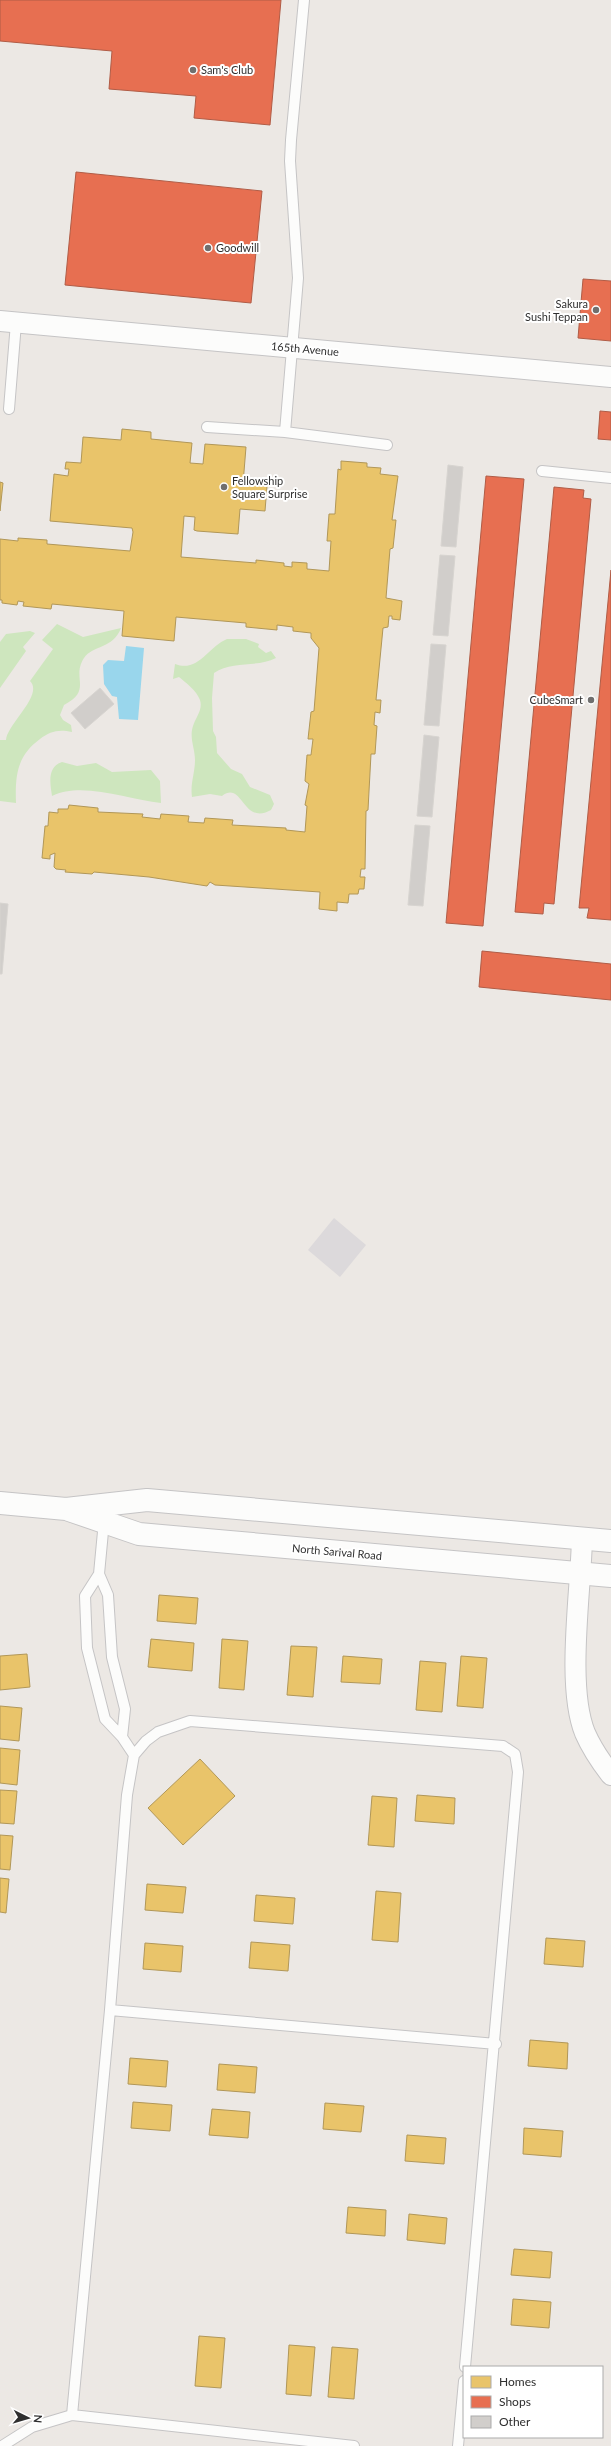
<svg xmlns="http://www.w3.org/2000/svg" width="611" height="2446" font-family="Lato,sans-serif">
  <style>
    .industrial { fill: #dcd9db }
    .green { fill: #cee6be }
    .water { fill: #99d6ec }
    .homes { fill: #e9c46a; stroke: #b19758 }
    .shops { fill: #e76f51; stroke: #b05c46 }
    .building { fill: #d1cecb; stroke: #d7d4d0 }
    .lines { fill: none; stroke-linecap: round; stroke-linejoin: round }
    .lane-casing { stroke: #c5c4c5; stroke-width: 12 }
    .street-casing { stroke: #c5c4c5; stroke-width: 22 }
    .secondary-casing { stroke: #c5c4c5; stroke-width: 24 }
    .lane { stroke: #fcfcfb; stroke-width: 10 }
    .street { stroke: #fcfcfb; stroke-width: 20 }
    .secondary { stroke: #fcfcfb; stroke-width: 22 }
    .poi-dot { fill: #706f6e; stroke: #fff; stroke-width: 1.5 }
    .labels { text-anchor: middle; stroke-width: 4; stroke-linejoin: round; paint-order: stroke }
    .poi-label { font-size: 11px; fill: #2e2e2e; stroke: #fff; text-anchor: start }
    .street-label { font-size: 11px; fill: #2e2e2e; stroke: #fff }
  </style>
  <rect width="100%" height="100%" fill="#ece8e4"/>
  <path class="industrial" d="M334 1218 366 1245 340 1277 308 1250Z"/>
  <path class="green" d="M57 624 83 637 121 628C113 649 93 645 84 658 71 678 93 690 64 705L60 715 63 720 71 725 72 732C59 729 50 731 40 739 17 756 15 775 16 803L0 801V740H6C7 724 44 695 30 681L53 649 42 640Z
    M30 631 35 633 23 647 26 651 0 688V642L6 634Z
    M227 639H246L259 644 258 647 266 653 271 651 276 658C257 668 232 660 214 673L212 698 213 731 216 737 217 753 231 769 242 774 250 787 270 795 274 804 271 810C242 826 243 780 222 796L210 794 192 797C190 784 195 773 195 760 195 748 189 738 193 726 196 717 203 710 200 700 197 691 185 682 179 677L173 679 175 664C198 673 208 647 227 639Z
    M62 762 77 766 96 763 112 772 151 770 160 781 161 803C129 800 83 781 52 796 50 783 47 767 62 762Z"/>
  <path class="water" d="M126 646 144 648 138 720 119 719 117 697 112 696 104 684 103 665 108 660 124 661Z"/>
  <path class="homes" d="M122 429 151 432V439L192 443 190 463 203 464 205 444 246 447 243 484 267 486 265 511 240 509 238 534 197 531 194 530 195 517 184 516 181 557 256 563V560L284 563V566L292 567V562L307 563V569L329 571 331 541H327L329 514H335L338 469 341 470V461L367 463V467L381 468 380 474 398 476 392 520H396L393 548 390 549 386 598 402 601 400 620 392 619V616H389L388 627 383 628 376 700H381L380 713 375 712 374 725 377 726 375 754H371L368 810 366 811 365 869H361L360 877H365L364 889H359L358 894H349L348 903 337 902V911L319 909 320 892 215 885 210 882 207 886 149 877 94 872 92 874 65 872 66 870 56 869 54 867 55 853 50 855V859L42 858 45 826H48L49 812 58 813V809H68L69 805 98 808V812L143 814 142 817 160 819 161 814 189 816 188 822 204 823 205 818 233 820 232 825 286 828V830L305 832 307 806 305 805 309 784 305 781 307 755H311L313 739H308L311 712 314 711 319 648 311 638V633L293 631V627L277 625V630L246 627V623L176 617 174 641 122 636 124 611 52 604 51 609 23 606 24 602 18 601 17 605 2 603V600H0V539L18 541V538L47 540V544L130 551 133 532 132 528 50 521 54 474 68 476 69 469H65L66 462 81 463 83 437 121 440Z
    M0 482 3 483 0 511Z
    M159 1595 198 1598 196 1624 157 1621Z
    M151 1639 194 1643 192 1671 148 1667Z
    M222 1639 248 1641 244 1690 219 1688Z
    M291 1646 317 1647 313 1697 287 1695Z
    M27 1654 30 1687 0 1690V1656Z
    M343 1656 382 1659 380 1684 341 1682Z
    M461 1656 487 1658 483 1708 457 1706Z
    M420 1661 446 1663 442 1712 416 1710Z
    M0 1706 22 1708 19 1741 0 1739Z
    M0 1748 20 1750 17 1785 0 1783Z
    M200 1759 235 1796 183 1845 148 1808Z
    M0 1790 17 1791 14 1824 0 1823Z
    M417 1795 455 1798 454 1824 415 1821Z
    M372 1796 397 1798 394 1847 368 1845Z
    M0 1835 13 1836 10 1870 0 1869Z
    M0 1878 9 1879 6 1913 0 1912Z
    M147 1884 186 1887 183 1913 145 1910Z
    M376 1891 401 1893 398 1942 372 1940Z
    M256 1895 295 1898 293 1924 254 1921Z
    M546 1938 585 1941 583 1967 544 1964Z
    M251 1942 290 1945 288 1971 249 1968Z
    M145 1943 183 1946 181 1972 143 1969Z
    M530 2040 568 2043 567 2069 528 2066Z
    M130 2058 168 2061 166 2087 128 2084Z
    M219 2064 257 2067 255 2093 217 2090Z
    M133 2102 172 2105 170 2131 131 2128Z
    M325 2103 364 2106 361 2132 323 2129Z
    M212 2109 250 2112 248 2138 209 2135Z
    M524 2128 563 2131 561 2157 523 2154Z
    M407 2135 446 2138 444 2164 405 2161Z
    M348 2207 386 2210 385 2236 346 2233Z
    M409 2214 447 2218 445 2244 407 2240Z
    M514 2249 552 2252 550 2278 511 2275Z
    M513 2299 551 2302 549 2328 511 2325Z
    M199 2336 225 2338 221 2388 195 2386Z
    M289 2345 315 2347 311 2396 286 2394Z
    M332 2347 358 2349 354 2399 328 2397Z"/>
  <path class="shops" d="M0 0H281L270 125 194 118 196 96 109 89 112 51 0 41Z
    M76 172 262 191 251 303 65 285Z
    M583 279 611 281V341L578 338Z
    M600 411 611 412V440L598 439Z
    M486 476 524 479 483 926 446 923Z
    M554 487 584 490 583 498 591 499 554 904 544 903 543 914 515 912Z
    M611 570V920L587 918 589 908H579Z
    M482 951 611 964V1000L479 987Z"/>
  <path class="building" d="M448 465 463 467 456 547 441 546Z
    M440 555 455 556 448 636 433 635Z
    M431 644 446 645 439 726 424 725Z
    M100 688 114 704 85 729 71 713Z
    M424 735 439 737 432 817 417 816Z
    M415 825 430 826 423 906 408 905Z
    M0 903 8 904 2 974H0Z"/>
  <g class="lines">
    <g class="lane-casing">
      <path id="lane" d="M9 409 16 323
        M207 427 285 432 387 445
        M285 432 298 278 290 161 291 140 304 0
        M542 471 611 478
        M99 1574 85 1596 87 1648 105 1719 122 1737 125 1709 112 1657 108 1595 99 1574 104 1521
        M122 1737 134 1755
        M110 2010 496 2044
        M72 2415 110 2010 127 1795 134 1755 146 1741 158 1732 190 1721 503 1746 515 1754 518 1772 465 2367
        M2 2446 32 2427 72 2415 354 2446
        M458 2446 464 2381"/>
    </g>
    <g class="street-casing">
      <path id="street" d="M0 321 611 377
        M582 1538C581 1591 566 1686 585 1733 592 1749 601 1762 611 1775"/>
    </g>
    <g class="secondary-casing">
      <path id="secondary" d="M0 1503 66 1509 147 1500 611 1541
        M69 1510 139 1534 611 1576"/>
    </g>
    <use href="#lane" class="lane"/>
    <use href="#street" class="street"/>
    <use href="#secondary" class="secondary"/>
  </g>
  <g class="poi-dot">
    <circle cx="193" cy="70" r="4"/>
    <circle cx="208" cy="248" r="4"/>
    <circle cx="596" cy="310" r="4"/>
    <circle cx="224" cy="487" r="4"/>
    <circle cx="591" cy="700" r="4"/>
  </g>
  <g class="labels">
    <g class="poi-label">
      <text x="201" y="74">Sam's Club</text>
      <text x="216" y="252">Goodwill</text>
      <text x="588" y="308" text-anchor="end">Sakura<tspan x="588" dy="13">Sushi Teppan</tspan></text>
      <text x="232" y="485">Fellowship<tspan x="232" dy="13">Square Surprise</tspan></text>
      <text x="583" y="704" text-anchor="end">CubeSmart</text>
    </g>
    <g class="street-label">
      <text transform="translate(305 349) rotate(5)" y="4">165th Avenue</text>
      <text transform="translate(337 1552) rotate(5)" y="4">North Sarival Road</text>
    </g>
  </g>
  <rect x="463" y="2366" width="140" height="72" fill="#ffffff" stroke="#ababab"/>
  <rect x="471" y="2376" width="20" height="12" fill="#e9c46a" stroke="#ababab"/>
  <text x="499" y="2386" font-size="12" fill="#2e2e2e">Homes</text>
  <rect x="471" y="2396" width="20" height="12" fill="#e76f51" stroke="#ababab"/>
  <text x="499" y="2406" font-size="12" fill="#2e2e2e">Shops</text>
  <rect x="471" y="2416" width="20" height="12" fill="#d1cecb" stroke="#ababab"/>
  <text x="499" y="2426" font-size="12" fill="#2e2e2e">Other</text>
  <g transform="translate(28 2418) rotate(95)" stroke="#ffffff" stroke-width="3" paint-order="stroke">
  <path d="M0-3L7 15L0 10L-7 15Z" fill="#2e2e2e"/>
  <text y="-6" font-size="11" font-weight="bold" text-anchor="middle" fill="#2e2e2e">N</text>
  </g>
</svg>
